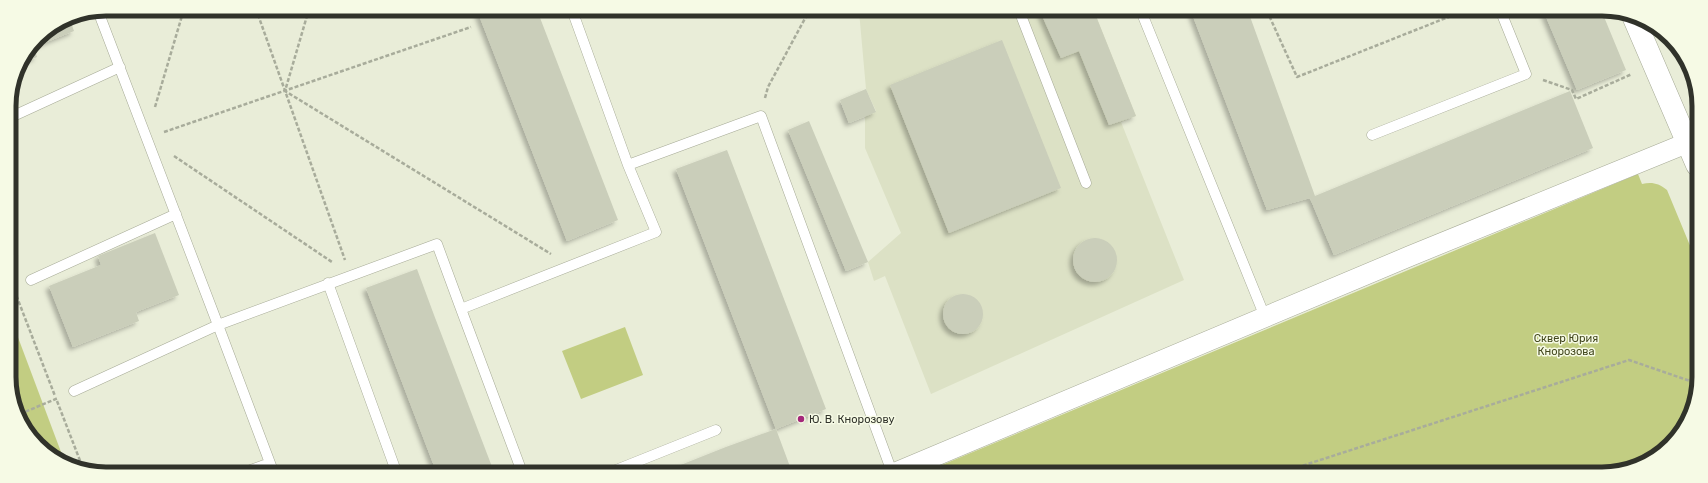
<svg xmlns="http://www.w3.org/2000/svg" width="1708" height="483" font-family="Rubik,sans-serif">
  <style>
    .built { fill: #dce1c5 }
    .green { fill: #c2cd82 }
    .building { fill: #caceba; filter: url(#shadow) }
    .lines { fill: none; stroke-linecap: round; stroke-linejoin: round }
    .service-casing { stroke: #a6aa96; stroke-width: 11 }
    .minor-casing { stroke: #a6aa96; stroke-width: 21 }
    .secondary-casing { stroke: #a6aa96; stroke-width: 23 }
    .path { stroke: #a8ac9b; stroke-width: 2.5; stroke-dasharray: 4 2; stroke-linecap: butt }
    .service { stroke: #fff; stroke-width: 10 }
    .minor { stroke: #fff; stroke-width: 20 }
    .secondary { stroke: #fff; stroke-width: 22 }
    .poi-dot { fill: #a4277a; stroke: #f6fae5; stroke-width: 1.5 }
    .labels { text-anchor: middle; stroke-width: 3; stroke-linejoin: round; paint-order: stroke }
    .park-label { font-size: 11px; fill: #43481e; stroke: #f6fae5 }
    .poi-label { font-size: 11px; fill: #30322a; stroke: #f6fae5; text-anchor: start }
    .rim { fill: none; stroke: #30322a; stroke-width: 5 }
  </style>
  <defs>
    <filter id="shadow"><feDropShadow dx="-3.5" dy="3.5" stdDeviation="2" flood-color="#0004"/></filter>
  </defs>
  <rect width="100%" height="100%" fill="#e9edd8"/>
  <path class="built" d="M859 11H1009L1013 18H1022L1040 11H1094L1136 116 1121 122 1184 280 931 394 885 276 874 281 868 262 901 233 865 148V116L876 111 866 89Z"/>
  <path class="green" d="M1638 174 1642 184C1652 182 1658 183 1667 190L1696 260V402L1666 450 1639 467 1608 474 925 472Z
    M10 316 64 460 33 441 11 396Z
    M625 327 643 375 581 399 562 351Z"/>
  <path class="building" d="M477 10H537L618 220 567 241Z
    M1040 11H1094L1136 116 1109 125 1079 51 1061 58Z
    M1191 11H1248L1315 196 1570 91 1593 148 1334 255 1310 198 1267 210Z
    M1544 12H1602L1626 70 1577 90Z
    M69 17 74 31 34 47 37 57 19 64 38 37Z
    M1002 40 1061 188 949 233 890 85Z
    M866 89 876 112 849 123 840 100Z
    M809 121 868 262 846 271 788 130Z
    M727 150 826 409 776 429 676 169Z
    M155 233 179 295 136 312 139 321 73 347 49 286 101 265 98 256Z
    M1073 260a22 22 0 1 1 44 0a22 22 0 1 1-44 0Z
    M417 269 434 315 494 472 436 471 366 288Z
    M943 314a20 20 0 1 1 40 0a20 20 0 1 1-40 0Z
    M776 429 792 472H663L726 447Z"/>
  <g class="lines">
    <g class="service-casing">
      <path id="service" d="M572 10 628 165 761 116 892 472
        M98 11 218 325 437 244 461 309 656 232 628 165
        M1025 11 1022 18 1086 183
        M1141 11 1265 317
        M9 118 120 67
        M1372 135 1526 74 1501 12
        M31 280 176 214
        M328 283 396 471
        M461 309 522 472
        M74 391 218 325 273 471
        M248 471 270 463
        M611 472 716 430"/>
    </g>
    <g class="minor-casing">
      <path id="minor" d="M897 472 1410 256 1687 143"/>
    </g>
    <g class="secondary-casing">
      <path id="secondary" d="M1633 16 1697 165"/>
    </g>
    <path class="path" d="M256 9 345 260
      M309 9 285 91 551 254
      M1267 11 1297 77 1461 12
      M1543 80 1572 90 1576 99 1632 74
      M765 98 768 87 809 11
      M155 107 184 9
      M164 132 471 27
      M174 156 332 262
      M10 279 55 396
      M57 401 84 471
      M20 414 58 398
      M1280 473 1629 360 1696 383"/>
    <use href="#service" class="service"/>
    <use href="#minor" class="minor"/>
    <use href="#secondary" class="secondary"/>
  </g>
  <circle class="poi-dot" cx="801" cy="419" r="4"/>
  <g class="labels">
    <g class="park-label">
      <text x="1566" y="342">Сквер Юрия<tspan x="1566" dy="13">Кнорозова</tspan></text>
    </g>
    <g class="poi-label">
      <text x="809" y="423">Ю. В. Кнорозову</text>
    </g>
  </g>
  <path d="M0 0H1708V483H0ZM106 16H1602A90 90 0 0 1 1692 106V377A90 90 0 0 1 1602 467H106A90 90 0 0 1 16 377V106A90 90 0 0 1 106 16Z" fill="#f6fae5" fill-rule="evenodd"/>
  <path class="rim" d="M106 16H1602A90 90 0 0 1 1692 106V377A90 90 0 0 1 1602 467H106A90 90 0 0 1 16 377V106A90 90 0 0 1 106 16Z"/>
</svg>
